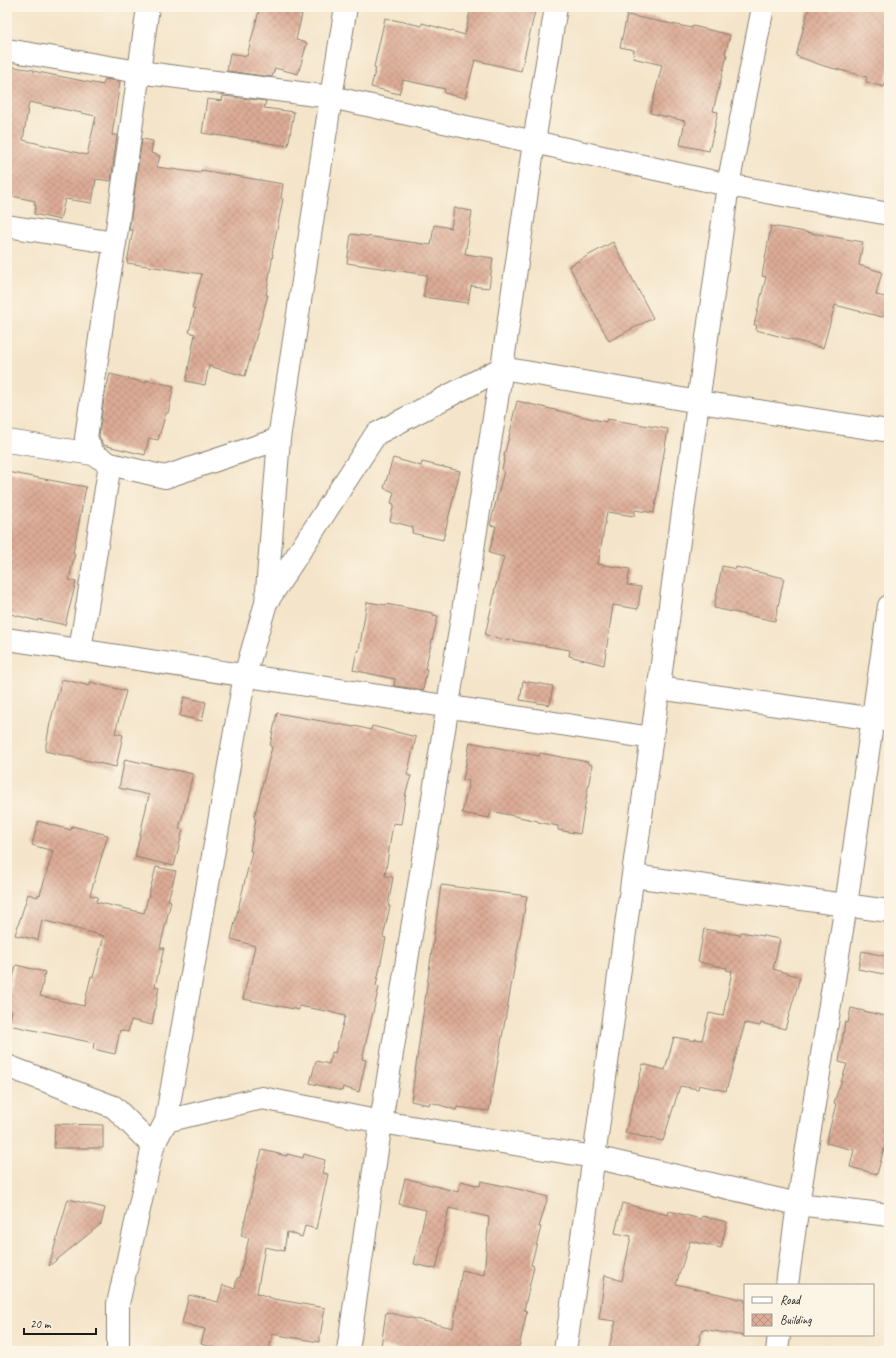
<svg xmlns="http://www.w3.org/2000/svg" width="896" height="1358" font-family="Caveat,sans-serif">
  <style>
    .building { fill: url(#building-cross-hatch); fill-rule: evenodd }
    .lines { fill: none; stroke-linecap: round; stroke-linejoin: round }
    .minor-casing { stroke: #888072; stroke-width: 24 }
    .minor { stroke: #fff; stroke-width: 22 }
  </style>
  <defs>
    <pattern id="building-cross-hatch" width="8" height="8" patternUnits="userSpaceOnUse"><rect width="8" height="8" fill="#dcab95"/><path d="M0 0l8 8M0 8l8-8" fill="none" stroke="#bc9380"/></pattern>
  </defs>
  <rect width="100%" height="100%" fill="#fcf5e5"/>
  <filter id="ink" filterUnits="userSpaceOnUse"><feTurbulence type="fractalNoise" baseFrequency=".025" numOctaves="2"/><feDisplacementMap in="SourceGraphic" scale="8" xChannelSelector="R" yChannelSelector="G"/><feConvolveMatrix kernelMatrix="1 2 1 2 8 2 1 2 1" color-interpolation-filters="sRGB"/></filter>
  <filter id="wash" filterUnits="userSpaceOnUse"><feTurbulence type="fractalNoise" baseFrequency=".012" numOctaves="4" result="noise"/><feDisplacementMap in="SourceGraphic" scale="16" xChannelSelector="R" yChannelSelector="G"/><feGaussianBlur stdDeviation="0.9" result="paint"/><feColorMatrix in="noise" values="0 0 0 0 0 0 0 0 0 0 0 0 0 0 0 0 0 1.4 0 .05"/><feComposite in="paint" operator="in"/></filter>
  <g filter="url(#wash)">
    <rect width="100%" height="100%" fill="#f4e4c9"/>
    <g id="blocks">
      <path class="building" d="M260 7H272L302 14 296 40 307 43 298 74 275 68 272 77 227 71 230 53 247 56Z
        M471 7H536L521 71 475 60 465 98 444 93 445 89 403 80 399 94 371 87 376 68 374 67 385 18 422 26V23L465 35Z
        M809 7H889V68L884 87 866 82 867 77 824 66 796 56Z
        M627 15 692 28 693 26 730 35 725 54 727 55 713 111 718 112 709 151 680 145 685 121 650 113 662 65 633 58 634 50 620 47Z
        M7 66 34 70 33 71 103 85 105 79 120 81 112 135H117L111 181 96 179 92 203 65 199 60 220 34 214 36 205H34L35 201 7 195ZM29 102 96 116 87 155 23 140Z
        M223 96 266 101 264 108 294 112 288 146 202 133 207 99 222 101Z
        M142 139 153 141 151 153 160 156 157 167 200 173 201 170 283 184 281 198 283 199 272 254H273L266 295H268L245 376 209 366 205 385 186 381 195 334 189 332 195 309 192 308 202 274 127 263 133 230H129Z
        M454 208 472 211 465 254 493 258 489 288 471 286 468 303 423 297 427 275 347 263 351 234 431 245 434 225 451 228Z
        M771 226 863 242 859 265 882 272 876 295 889 298V317L883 316 882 317 835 305 823 348 756 330 757 325H754L766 277 762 276Z
        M613 242 653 318 609 341 569 266Z
        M110 374 146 383V380L174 386 168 413H166L158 440 149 438 145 455 103 445 99 436 104 398Z
        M517 401 606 422 607 419 668 429 654 513 635 510 634 516 607 512 598 564 630 569 627 585 641 587 638 609 613 605 604 665 569 656 570 650 510 640V641L485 635 495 592H494L504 557 489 553 496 526 490 525 504 471 502 470 505 456H504L513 421H512Z
        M393 458 421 466 422 462 460 471 443 540 412 533 413 527 390 521 394 504 391 503 394 492 384 488Z
        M7 472 86 487 73 553H75L69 580 76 582 65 625 38 619V621L7 613Z
        M722 566 736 569V567L784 578 775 621 714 608Z
        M367 602 386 605V604L433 613V615L438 616 425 669H427L423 690 394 686 395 679 353 670 357 651H359Z
        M62 679 90 686V682L126 691 115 733 123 735 116 767 45 751 50 723Z
        M523 681 553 686 550 705 520 700Z
        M184 697 206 702 202 721 180 716Z
        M277 713 354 727 355 726 371 730 372 726 416 737 407 775 411 776 406 792 401 824 393 823 385 876 393 877 388 906H390L383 937 386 938 376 986 379 987 362 1059 366 1060 359 1092 343 1087 342 1091 310 1083 316 1061 329 1064 332 1052 335 1053 345 1016 326 1011 299 1006V1010L243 999 255 946 231 939 252 851H250L256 819 254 818 272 747 270 746Z
        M470 742 539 756 540 753 588 762V764L592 765 580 834 558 830V826L538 822V821L491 811 489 818 462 813 469 781 463 780Z
        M125 759 193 774 179 829 183 830 174 866 135 857 149 795 119 788Z
        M38 821 71 830 72 826 108 835 90 895 98 897 96 902 144 913 156 867 176 871 168 900 171 901 160 948H164L155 986 159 987 152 1025 131 1020 128 1032 120 1030 115 1054 93 1049 94 1043 9 1025 12 1011 7 1009V1004L16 965 45 972 40 996 84 1006 91 976 93 977 104 936 42 920 38 940 15 935 28 894 38 897V894L40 895 53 851 32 845Z
        M441 885 527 896 489 1111 457 1107 456 1110 430 1102 429 1105 411 1101Z
        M704 929 740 935 741 932 780 939 773 969 800 977 785 1029 761 1023 760 1026 745 1023 726 1091 699 1085 698 1089 680 1086 663 1141 625 1133 643 1064 665 1070 674 1037 695 1041V1039L702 1040 709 1013 723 1016 732 971 726 970 727 968 698 962Z
        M862 951 889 957V975L858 969Z
        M851 1008 889 1017V1131L877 1174 850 1167 854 1150 826 1143 836 1104 834 1103 847 1064 839 1062 845 1022 848 1023Z
        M55 1124 103 1125V1148H54Z
        M262 1150 287 1156V1154L303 1158 304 1154 325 1160 322 1173 328 1174 316 1229 305 1226 302 1237 287 1232 284 1251 265 1247 257 1293 274 1299 325 1308 319 1342 272 1334 269 1351H227L201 1344 205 1329 182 1323 189 1295 218 1302 223 1285 235 1289 237 1278H239L249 1238 241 1236 255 1179H254Z
        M405 1178 458 1192 461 1181 480 1186 481 1181 522 1190 548 1197 539 1227H541L531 1265 534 1266 524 1310 527 1311 518 1351H411L381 1346 386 1312 453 1328 462 1270 484 1275 489 1217 449 1208 436 1269 414 1264 426 1210 399 1204Z
        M68 1199 105 1208 101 1224 49 1266Z
        M622 1203 668 1215 669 1211 701 1219 702 1216 727 1222 721 1248 690 1241 676 1284 745 1300V1336L702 1329 697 1351H608L616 1321 599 1319 605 1275 622 1281 631 1236 615 1233Z"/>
    </g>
  </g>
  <g filter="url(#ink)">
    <use href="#blocks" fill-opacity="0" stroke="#888072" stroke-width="1"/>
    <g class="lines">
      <g class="minor-casing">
        <path id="minor" d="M148 7 115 243 105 302 86 438 93 454 110 464 165 477 279 439
          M7 50 139 72 331 97 728 185 889 214
          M7 226 115 243
          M7 441 93 454
          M268 600 376 434 502 368 699 402 889 431
          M7 639 652 738
          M80 650 110 464
          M659 688 889 721
          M633 876 889 911
          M7 1066 114 1107 153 1146
          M166 1121 262 1098 381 1122 594 1157 798 1204 889 1215
          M787 1285 798 1204 846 905 889 606
          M118 1351V1304L153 1146 166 1121 245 675 266 603 279 439 331 97 346 7
          M348 1351 381 1122 502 368 534 142 556 7
          M565 1351 594 1157 728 185 763 7
          M777 1351 779 1335"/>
      </g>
      <use href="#minor" class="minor"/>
    </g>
  </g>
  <rect width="896" height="1358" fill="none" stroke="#fcf5e5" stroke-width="24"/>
  <rect x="744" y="1284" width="130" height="52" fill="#fcf5e5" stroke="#a29e95"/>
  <rect x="752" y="1297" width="20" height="6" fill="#ffffff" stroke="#a29e95"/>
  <text x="780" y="1304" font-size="12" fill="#1c1c1c">Road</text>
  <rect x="752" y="1314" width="20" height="12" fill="url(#building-cross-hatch)" stroke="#a29e95"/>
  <text x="780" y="1324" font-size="12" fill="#1c1c1c">Building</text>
  <path d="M24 1328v6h72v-6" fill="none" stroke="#1c1c1c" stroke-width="2"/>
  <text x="30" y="1328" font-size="12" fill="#1c1c1c" stroke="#fcf5e5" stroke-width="3" paint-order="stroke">20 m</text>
</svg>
